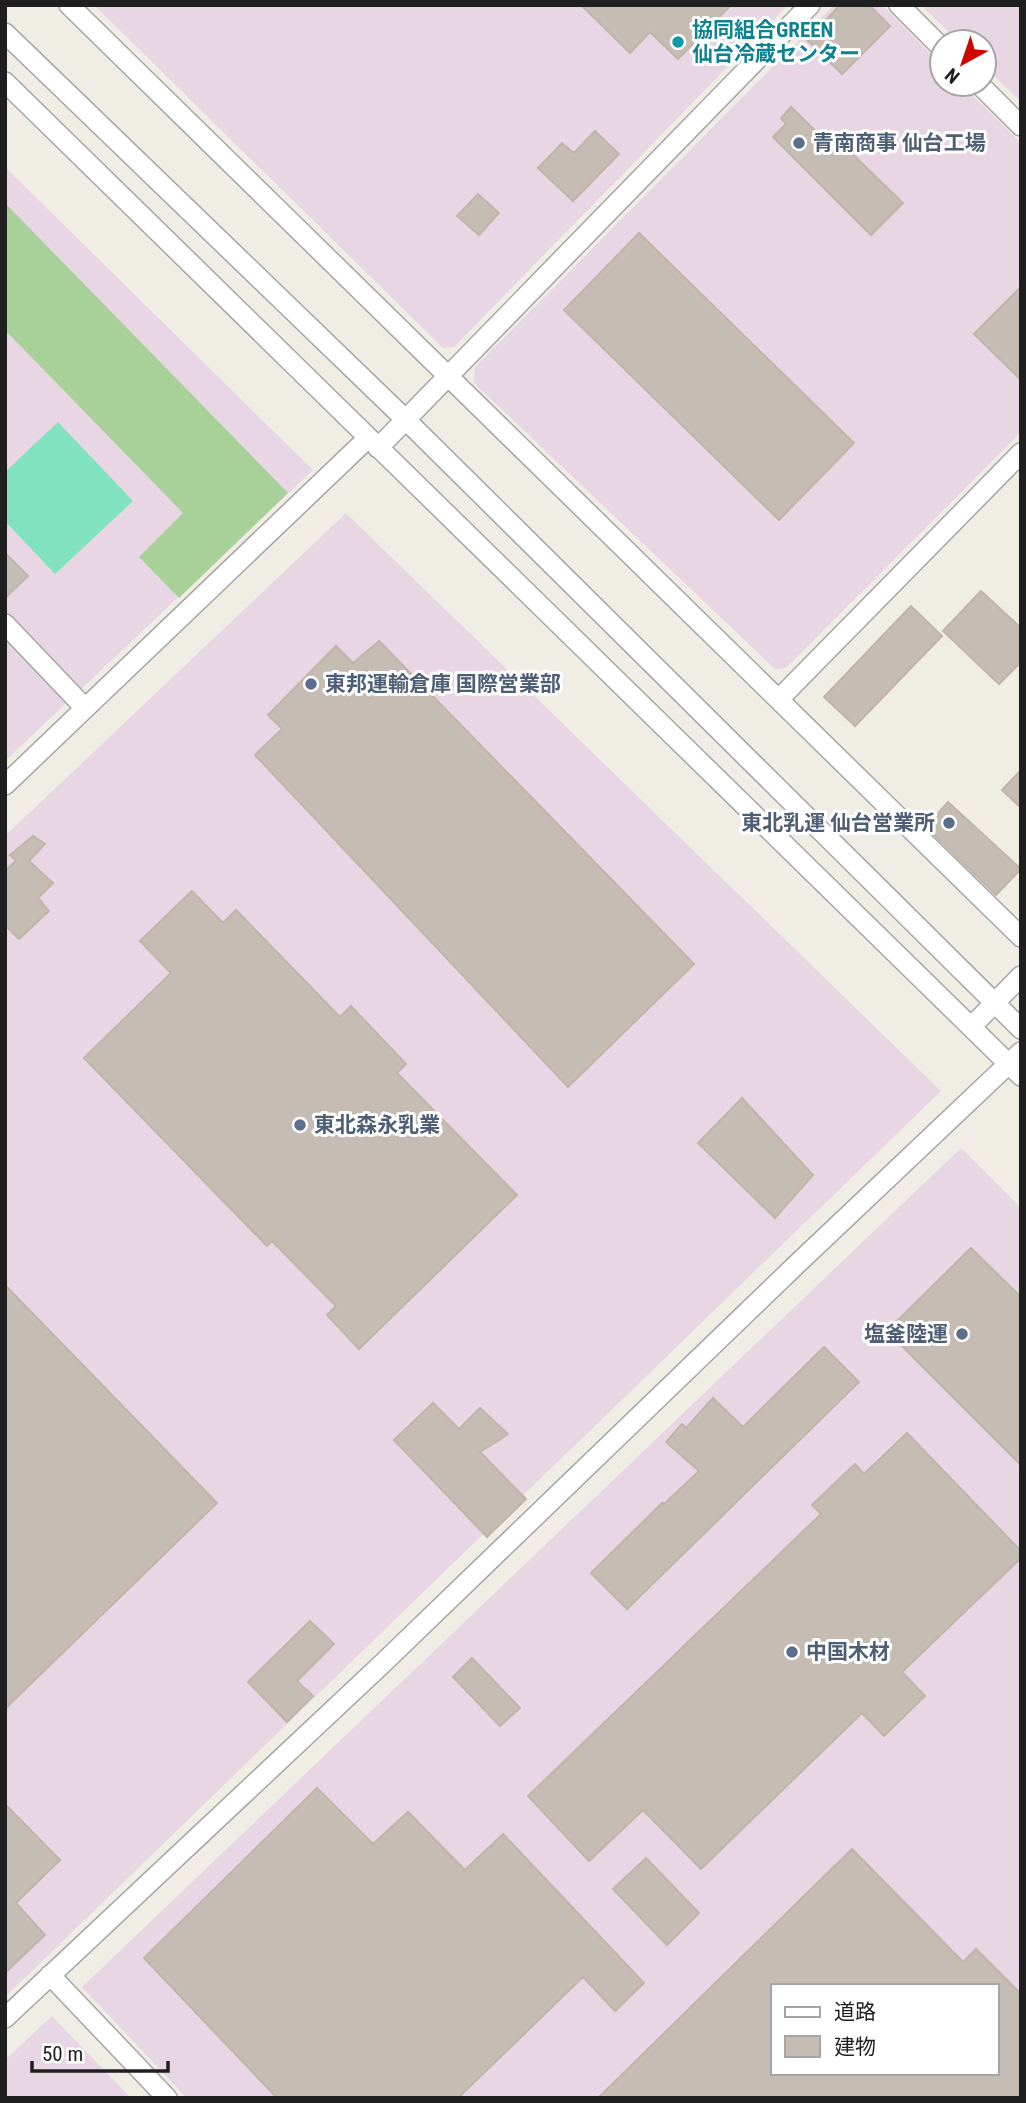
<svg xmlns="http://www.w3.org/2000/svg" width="1026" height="2103" font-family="'Roboto Condensed','Noto Sans JP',sans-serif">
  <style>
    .industrial { fill: #e9d6e5; fill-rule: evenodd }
    .forest { fill: #a7d198 }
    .pitch { fill: #80e2bf }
    .building { fill: #c5bcb4; stroke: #c2b4a7; stroke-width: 2; fill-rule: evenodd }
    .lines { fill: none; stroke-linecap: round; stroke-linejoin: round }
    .minor-casing { stroke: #a6a6a6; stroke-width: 22 }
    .minor { stroke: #fff; stroke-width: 19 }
    .culture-dot { fill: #0f9aa8; stroke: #fff; stroke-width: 2.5 }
    .service-dot { fill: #5c6f8a; stroke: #fff; stroke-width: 2.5 }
    .labels { text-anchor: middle; stroke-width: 6; stroke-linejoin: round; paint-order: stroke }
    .culture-label { font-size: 21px; font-weight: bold; fill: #0d838f; stroke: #fff; text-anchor: start }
    .service-label { font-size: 21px; font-weight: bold; fill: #4e5e75; stroke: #fff; text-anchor: start }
  </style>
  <rect width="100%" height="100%" fill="#f0ede5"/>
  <path class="industrial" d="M94 5H788L454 347 443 348Z
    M834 5H882L942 65V84H961L1021 143V432L786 668 775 669 474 383 475 367Z
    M921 5H1021V102L984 66V42H959Z
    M5 167 313 470 5 761Z
    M346 513 941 1091 5 1997V836Z
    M961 1148 1021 1208V2098H187L82 1987ZM772 1986H996V2073H772Z
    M52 2016 131 2098H5V2060Z"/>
  <path class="forest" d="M5 203 288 493 179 598 139 557 183 513 5 330Z"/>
  <path class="pitch" d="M58 422 133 501 55 574 5 521V472Z"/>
  <path class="building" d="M581 5H731L678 59 650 32 630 53Z
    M840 5H869L890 26 842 74 807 40Z
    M791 107 834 149 840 142 903 203 871 235 773 137 786 124 781 118Z
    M595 131 619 154 573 201 538 168 562 143 574 153Z
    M478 194 499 213 479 235 457 216Z
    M639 233 854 443 779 520 564 310Z
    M1021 287V380L974 334Z
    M5 553 28 576 5 598Z
    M981 591 1021 628V662L999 684 943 631Z
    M911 606 942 636 855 726 824 697Z
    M379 641 694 964 568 1087 255 755 282 729 268 715 336 646 353 663Z
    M1021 770V808L1002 790Z
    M948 802 1021 869 996 895 926 827Z
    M33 836 45 844 29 861 53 883 38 898 49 911 19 939 5 925V871L16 861 10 855Z
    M192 891 223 923 236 910 340 1017 351 1006 406 1064 397 1073 517 1195 359 1349 327 1315 336 1306 272 1241 267 1246 84 1058 171 973 140 941Z
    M742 1098 813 1175 775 1218 698 1143Z
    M971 1248 1021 1297V1465L887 1331Z
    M5 1285 217 1503 5 1709Z
    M824 1347 859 1382 627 1609 591 1573 662 1503 664 1504 699 1471 666 1442 682 1424 686 1428 713 1398 743 1427Z
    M433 1403 459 1429 480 1408 508 1434 480 1452 526 1499 487 1537 394 1440Z
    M907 1433 1021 1551V1558L902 1672 925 1696 884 1736 862 1713 701 1869 643 1810 589 1861 528 1796 821 1514 812 1505 855 1464 864 1474Z
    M310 1621 334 1644 297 1681 313 1696 287 1722 248 1682Z
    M472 1658 520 1708 500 1726 453 1677Z
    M317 1788 373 1844 408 1812 465 1870 503 1834 644 1983 615 2011 583 1977 458 2098H277L144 1958Z
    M5 1804 60 1860 16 1903 45 1935 5 1973Z
    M852 1849 963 1962 976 1949 1021 1994V2098H598ZM772 1986H996V2073H772Z
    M646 1858 699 1913 667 1945 613 1889Z"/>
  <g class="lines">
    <g class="minor-casing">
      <path id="minor" d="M69 5 1021 937
        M899 5 942 48
        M5 33 405 419 1021 1029
        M5 82 1021 1076
        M979 84 1021 126
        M378 448 810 5
        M5 624 85 708
        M779 699 1021 453
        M5 785 368 438
        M971 1027 1021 976
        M50 1975 167 2098
        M5 2018 382 1664 796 1265 1021 1052"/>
    </g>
    <use href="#minor" class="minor"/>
  </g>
  <circle class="culture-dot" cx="678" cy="42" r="7"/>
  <g class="service-dot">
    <circle cx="799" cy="143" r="7"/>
    <circle cx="311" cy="684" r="7"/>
    <circle cx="949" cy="823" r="7"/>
    <circle cx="300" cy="1125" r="7"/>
    <circle cx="962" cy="1334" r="7"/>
    <circle cx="792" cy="1652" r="7"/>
  </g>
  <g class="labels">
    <g class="culture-label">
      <text x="692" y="37">協同組合GREEN<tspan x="692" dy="24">仙台冷蔵センター</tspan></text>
    </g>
    <g class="service-label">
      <text x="813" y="150">青南商事 仙台工場</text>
      <text x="325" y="691">東邦運輸倉庫 国際営業部</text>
      <text x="935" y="830" text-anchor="end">東北乳運 仙台営業所</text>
      <text x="314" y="1132">東北森永乳業</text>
      <text x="948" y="1341" text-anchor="end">塩釜陸運</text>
      <text x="806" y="1659">中国木材</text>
    </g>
  </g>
  <rect width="1026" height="2103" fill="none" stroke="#1f1f1f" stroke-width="14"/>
  <rect x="771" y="1984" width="228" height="91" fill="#ffffff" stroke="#a5a5a5" stroke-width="2"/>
  <rect x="785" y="2007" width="35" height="10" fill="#ffffff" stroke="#a5a5a5" stroke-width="2"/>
  <text x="834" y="2019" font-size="21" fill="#1f1f1f">道路</text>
  <rect x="785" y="2036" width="35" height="21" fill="#c5bcb4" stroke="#a5a5a5" stroke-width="2"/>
  <text x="834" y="2054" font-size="21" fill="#1f1f1f">建物</text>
  <g transform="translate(963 63) rotate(220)"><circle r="33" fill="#ffffff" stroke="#a5a5a5" stroke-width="2"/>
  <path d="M0-5L12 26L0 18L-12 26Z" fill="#ce0600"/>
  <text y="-10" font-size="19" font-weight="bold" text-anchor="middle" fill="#1f1f1f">N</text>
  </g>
  <path d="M32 2061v10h136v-10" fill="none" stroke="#1f1f1f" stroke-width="3.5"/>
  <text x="42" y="2061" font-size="21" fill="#1f1f1f" stroke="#ffffff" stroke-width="5" paint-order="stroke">50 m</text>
</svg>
